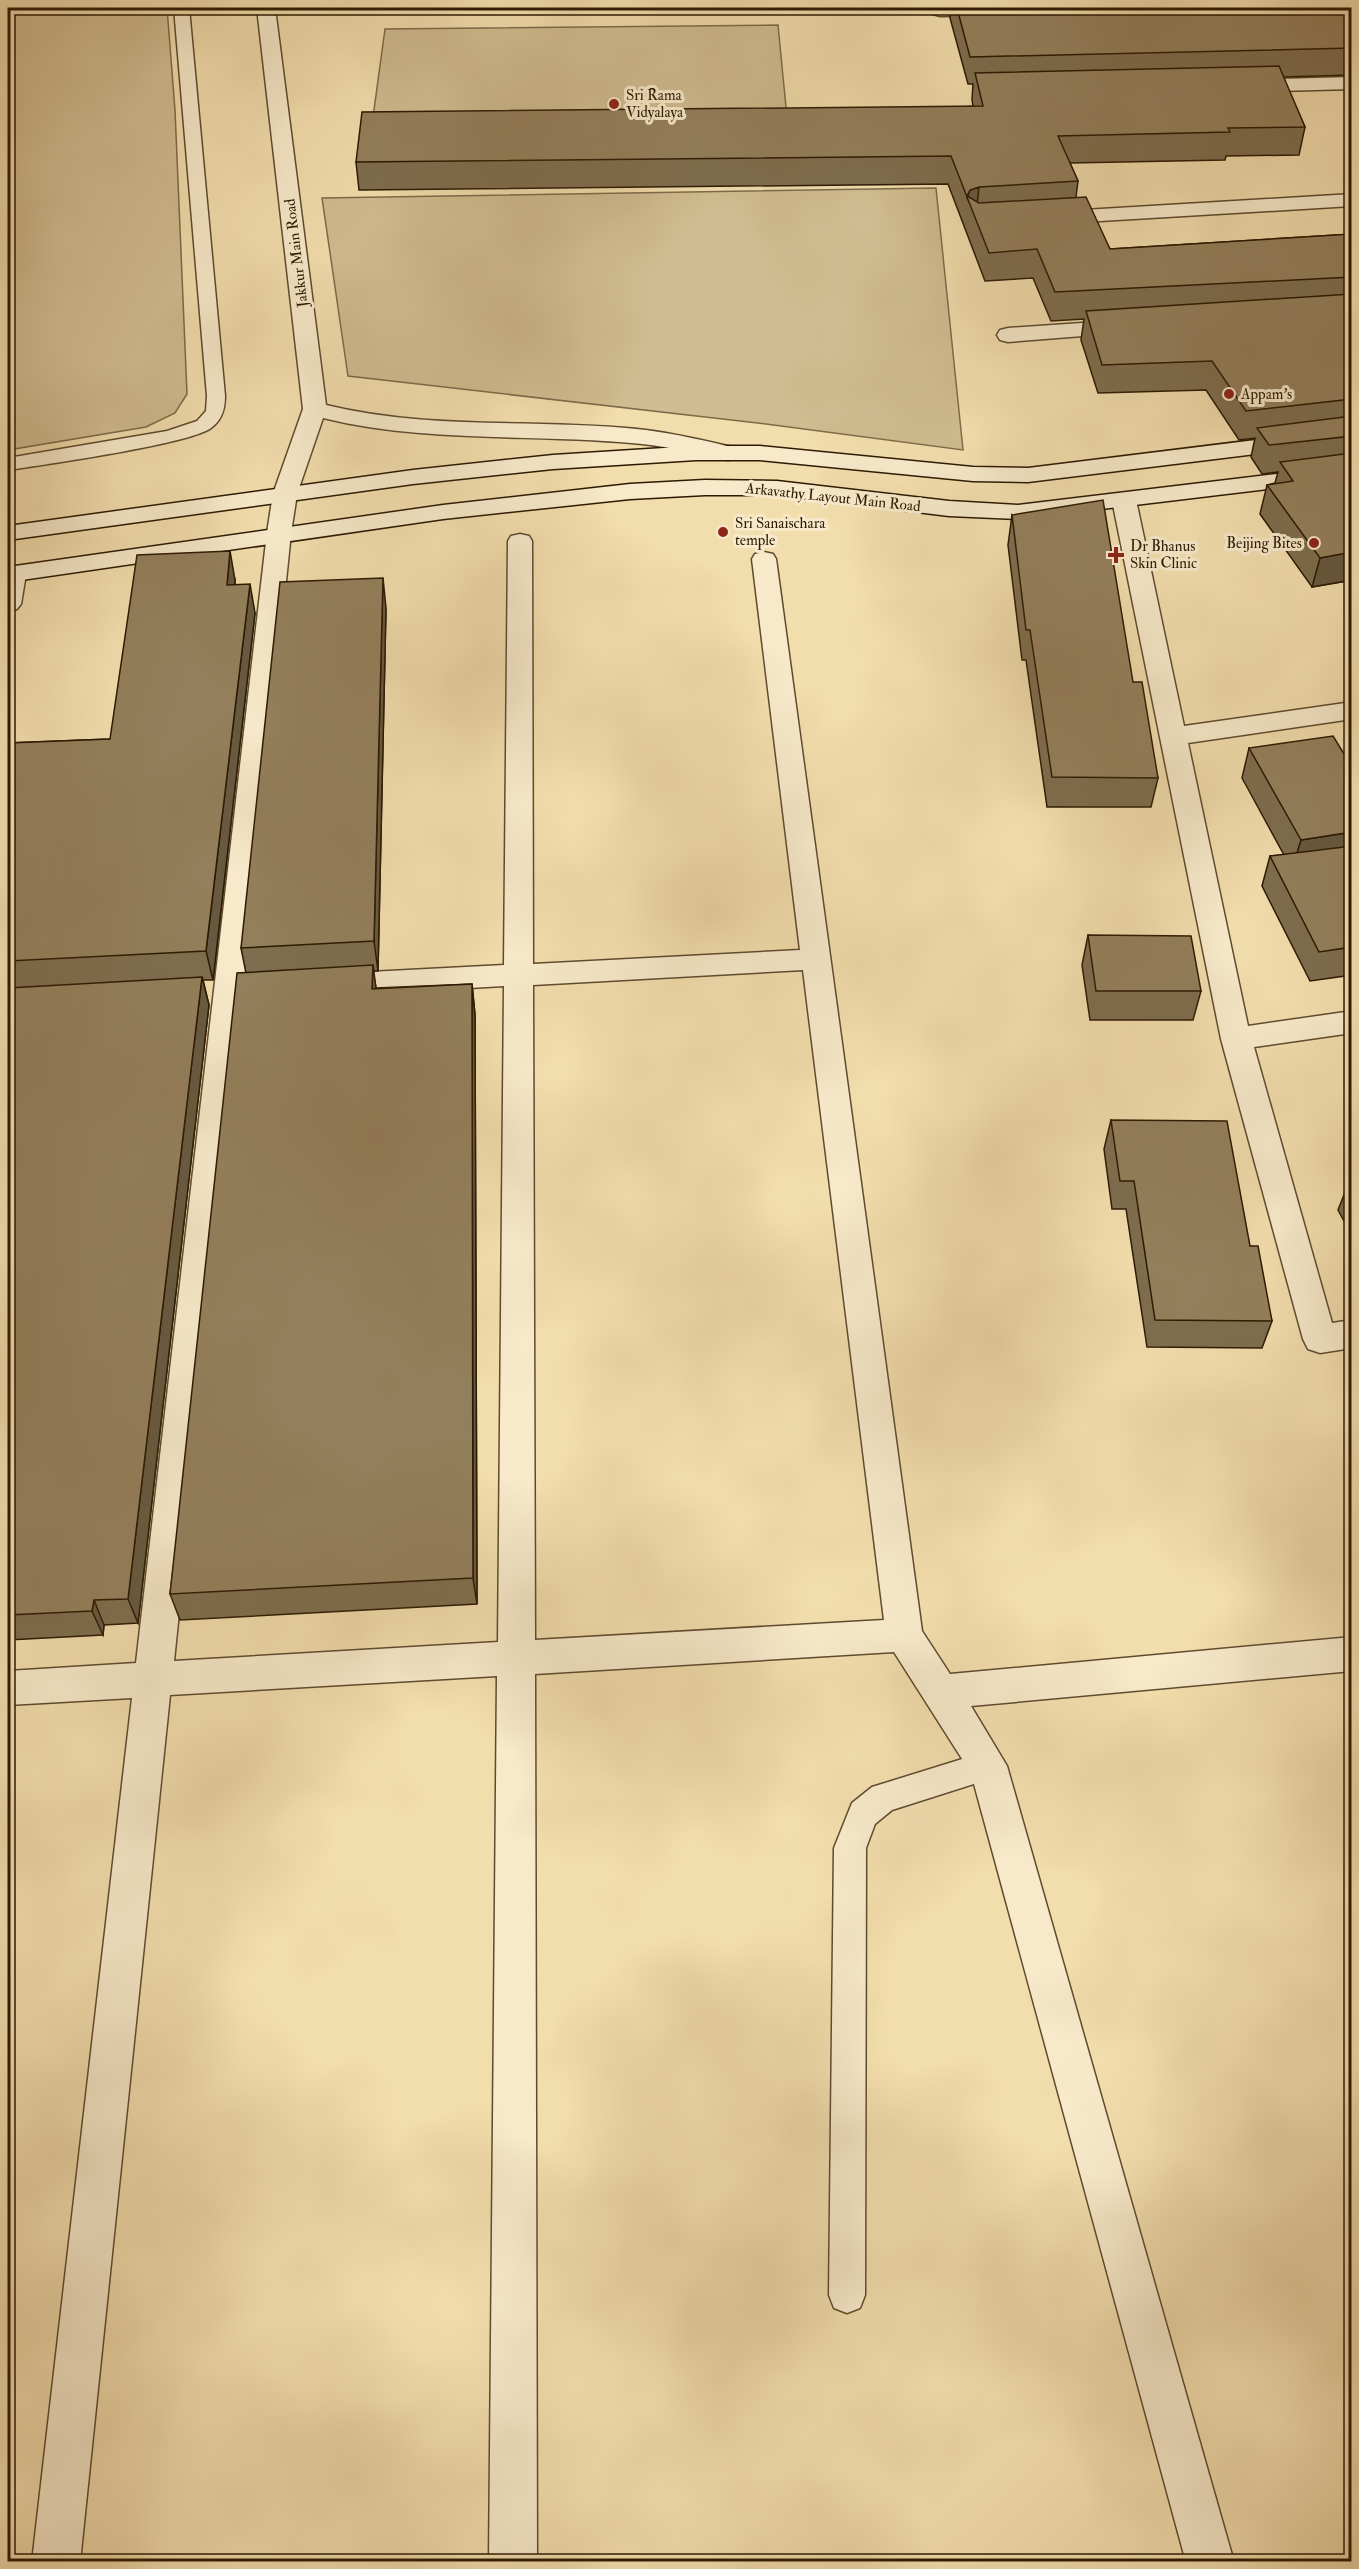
<svg xmlns="http://www.w3.org/2000/svg" width="1359" height="2569" font-family="'IM FELL Double Pica',serif">
  <style>
    .green { fill: #d0bc90; stroke: #7e6b4a; stroke-width: 1.5 }
    .lines { fill: none; stroke-linecap: round; stroke-linejoin: round }
    .service-casing { stroke: #5e4b2e; stroke-width: 3 }
    .minor-casing { stroke: #5e4b2e; stroke-width: 3 }
    .tertiary-casing { stroke: #5e4b2e; stroke-width: 3 }
    .secondary-casing { stroke: #2c1a03; stroke-width: 3 }
    .service { fill: #f7e9ca; fill-rule: evenodd }
    .minor { fill: #f7e9ca; fill-rule: evenodd }
    .tertiary { fill: #f7e9ca; fill-rule: evenodd }
    .secondary { fill: #f7e9ca; fill-rule: evenodd }
    .wall { fill: #7e6d4e; stroke: #2c1a03; stroke-width: 1.5 }
    .shaded-wall { fill: #675940; stroke: #2c1a03; stroke-width: 1.5 }
    .building { fill: #937f5b; stroke: #2c1a03; stroke-width: 1.5 }
    .poi-dot { fill: #8f2418; stroke: #f7e9ca; stroke-width: 2 }
    .labels { text-anchor: middle; stroke-width: 6; stroke-linejoin: round; paint-order: stroke }
    .far-poi-label { font-size: 15px; fill: #2c1a03; stroke: #f7e9ca; text-anchor: start }
    .far-street-label { font-size: 15px; fill: #2c1a03; stroke: #f7e9ca }
  </style>
  <rect width="100%" height="100%" fill="#f2ddad"/>
  <filter id="stains"><feTurbulence type="fractalNoise" baseFrequency=".00333" numOctaves="4"/><feColorMatrix values="0 0 0 0 .2 0 0 0 0 .09 0 0 0 0 .02 0 0 0 .5 -.17"/></filter>
  <radialGradient id="worn" r=".72"><stop offset=".6" stop-color="#630" stop-opacity="0"/><stop offset="1" stop-color="#630" stop-opacity=".3"/></radialGradient>
  <path class="green" d="M8 8H167L175 110 187 394 175 413 146 427 8 450Z
    M778 25 788 128 371 132 385 29Z
    M936 188 963 450 766 424 348 376 322 198Z"/>
  <g class="lines">
    <g class="service-casing">
      <path id="service" d="M174 8H189L225 396C225 409 222 420 211 428 190 444 42 465 8 470V458L167 431 197 421 206 411 207 396Z
        M988 1751 999 1756 1004 1766 999 1776 892 1810 875 1824 866 1848 865 2295 860 2308 847 2313 834 2308 829 2295 834 1848 852 1803 872 1787Z"/>
    </g>
    <g class="minor-casing">
      <path id="minor" d="M932 8H1032L1023 14 940 16 933 14Z
        M1352 77V89L1241 92 1231 86 1241 80Z
        M1352 194V206L1050 224 1043 222 1040 218 1043 214 1050 212Z
        M1126 320 1134 322 1137 327 1134 332 1008 342 1000 340 997 335 1000 330 1008 328Z
        M1124 493 1133 495 1136 500 1184 726 1352 702V719L1188 743 1248 1026 1352 1011V1033L1254 1047 1332 1323 1352 1320V1348L1320 1353 1308 1349 1303 1339 1221 1039 1112 500 1115 495Z
        M279 526 288 528 291 533 174 1661 498 1642 504 986 331 996 321 992 316 985 321 978 331 974 504 965 508 541 511 536 520 534 529 536 532 541 533 964 800 950 752 559 755 554 764 552 773 554 776 559 922 1631 950 1674 1352 1637V1671L971 1706 1007 1766 1234 2562H1186L971 1773 894 1652 535 1674 537 2562H489L497 1676 170 1695 80 2562H32L132 1698 8 1705V1671L136 1663 267 533 270 528ZM803 970 884 1620 535 1640 533 985Z
        M14 566 23 569 26 574 21 604 17 609 8 612V568Z"/>
    </g>
    <g class="tertiary-casing">
      <path id="tertiary" d="M257 8H275L326 405C432 431 539 418 646 430 676 434 707 441 736 448L740 453 736 458 728 460C700 454 671 447 642 444 536 433 429 444 323 418L297 494 291 533 288 538 279 540 270 538 267 533 273 494 303 409Z"/>
    </g>
    <g class="secondary-casing">
      <path id="secondary" d="M1352 428V442L1028 482 973 481 760 460H696L553 469 413 484 8 540V526L413 470 553 455 696 446H760L973 467 1028 468Z
        M1352 465V479L1018 519 949 516 777 495H705L630 499 443 519 8 582V567L443 505 630 484 705 480 777 481 949 501 1018 505Z"/>
    </g>
    <use href="#service" class="service"/>
    <use href="#minor" class="minor"/>
    <use href="#tertiary" class="tertiary"/>
    <use href="#secondary" class="secondary"/>
  </g>
  <path class="wall" d="M951 8H1352V75L1283 77 1305 127 1299 155 1226 156 1225 160 1070 163 1078 181 1076 197 1110 249 1352 234V580L1312 587 1260 514 1267 485 1275 483 1278 472 1262 474 1251 457 1255 438 1239 440 1206 390 1098 393 1081 340 1084 319 1051 321 1033 278 985 281 948 184 359 190 356 162 973 106 972 100 973 84H968L950 18Z
    M1012 515 1133 682 1158 778 1151 807H1047L1026 660H1022L1008 545Z
    M235 580V585L255 613 213 980H203L209 1005 138 1623 104 1625 103 1635 8 1640V743L110 739Z
    M386 608 378 971H373L376 988 472 984 475 1015 477 1604 180 1620 170 1594 246 973 241 948Z
    M1249 748 1352 767V975L1310 981 1262 886 1270 856 1284 855 1242 778Z
    M1088 935 1201 991 1193 1020H1090L1082 965Z
    M1111 1120 1250 1246 1272 1321 1262 1348 1147 1347 1126 1209H1112L1104 1149Z
    M1352 1181V1236L1338 1210 1349 1182Z"/>
  <path class="shaded-wall" d="M979 187 976 215 967 198 970 190Z
    M230 551 235 580 232 614 227 585Z
    M1352 552V580L1312 587 1320 558Z
    M383 578 386 608 378 971 374 941Z
    M250 584 255 613 213 980 206 951Z
    M1352 832V860L1292 869 1301 840Z
    M373 965 377 996 372 989Z
    M202 977 209 1005 138 1623 128 1599Z
    M472 984 475 1015 477 1604 473 1578Z
    M94 1600 104 1625 103 1635 92 1611Z"/>
  <path class="building" d="M957 8H1352V48L970 57Z
    M1279 66 1305 127 1228 128 1230 132 1058 136 1078 181 979 187 970 190 967 196 979 203 1086 197 1110 249 1352 234V277L1055 292 1037 249 989 253 951 156 356 162 362 112 983 106 975 73Z
    M1352 294V399L1246 411 1212 361 1102 365 1086 311Z
    M1352 416V436L1269 445 1257 428Z
    M1352 453V552L1320 558 1267 485 1293 481 1280 462Z
    M1103 500 1133 682H1142L1158 778 1052 777 1030 630H1026L1012 515Z
    M230 551 227 585 250 584 206 951 8 961V743L110 739 137 555Z
    M383 578 374 941 241 948 280 582Z
    M1333 736 1352 767V832L1301 840 1249 748Z
    M1352 846V947L1319 952 1270 856Z
    M1088 935 1191 936 1201 991H1096Z
    M373 965 372 989 472 984 473 1578 170 1594 237 973Z
    M202 977 128 1599 94 1600 92 1611 8 1615V988Z
    M1111 1120 1227 1121 1250 1246H1258L1272 1321 1155 1320 1134 1181H1120Z"/>
  <g class="poi-dot">
    <circle cx="614" cy="104" r="6"/>
    <circle cx="1229" cy="394" r="6"/>
    <circle cx="723" cy="532" r="6"/>
    <circle cx="1314" cy="543" r="6"/>
    <path d="M1113 546h6v6h6v6h-6v6h-6v-6h-6v-6h6z"/>
  </g>
  <g class="labels">
    <g class="far-poi-label">
      <text x="626" y="100">Sri Rama<tspan x="626" dy="17">Vidyalaya</tspan></text>
      <text x="1241" y="399">Appam's</text>
      <text x="735" y="528">Sri Sanaischara<tspan x="735" dy="17">temple</tspan></text>
      <text x="1302" y="548" text-anchor="end">Beijing Bites</text>
      <text x="1130" y="551">Dr Bhanus<tspan x="1130" dy="17">Skin Clinic</tspan></text>
    </g>
    <g class="far-street-label">
      <text transform="translate(296 253) rotate(-97)" y="5">Jakkur Main Road</text>
      <text transform="translate(833 497) rotate(6)" y="5">Arkavathy Layout Main Road</text>
    </g>
  </g>
  <rect width="1359" height="2569" fill="none" stroke="#f2ddad" stroke-width="30"/>
  <rect x="9" y="9" width="1341" height="2551" fill="none" stroke="#2c1a03" stroke-width="3"/>
  <rect x="15" y="15" width="1329" height="2539" fill="none" stroke="#2c1a03" stroke-width="1.5"/>
  <rect width="100%" height="100%" filter="url(#stains)"/>
  <rect width="100%" height="100%" fill="url(#worn)"/>
</svg>
